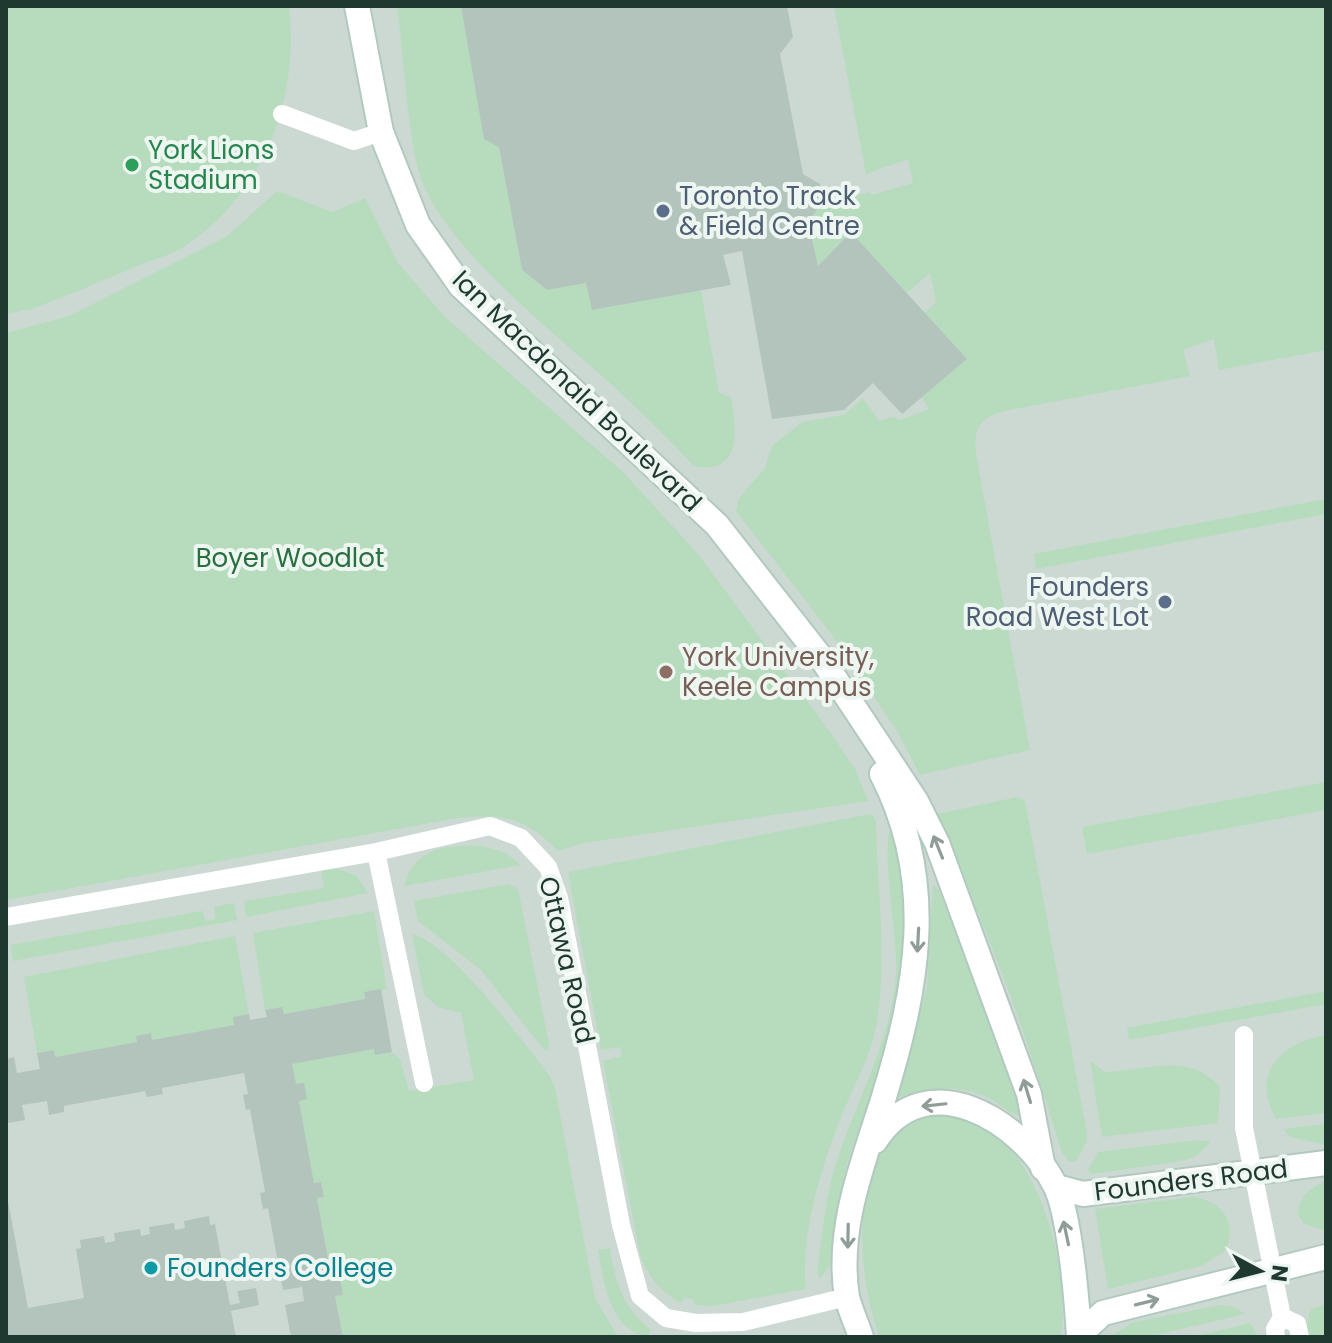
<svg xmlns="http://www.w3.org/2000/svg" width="1332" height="1343" font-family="Poppins,sans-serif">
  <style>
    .built { fill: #ccd9d2 }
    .green { fill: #b6dbbd }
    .building { fill: #b3c4bc }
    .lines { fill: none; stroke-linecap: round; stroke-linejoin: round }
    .secondary-casing { stroke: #b1c9be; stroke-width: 28 }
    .lane { stroke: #fff; stroke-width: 18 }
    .secondary { stroke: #fff; stroke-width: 24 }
    .oneway { stroke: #8f9c98 }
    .leisure-dot { fill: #2e9e5b; stroke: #edf6f1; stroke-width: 3 }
    .service-dot { fill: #5c6f8a; stroke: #edf6f1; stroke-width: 3 }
    .education-dot { fill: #8d6e63; stroke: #edf6f1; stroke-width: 3 }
    .culture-dot { fill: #0f9aa8; stroke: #edf6f1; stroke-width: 3 }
    .labels { text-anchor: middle; stroke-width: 8; stroke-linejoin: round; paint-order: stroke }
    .leisure-label { font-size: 26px; fill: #27864d; stroke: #edf6f1; text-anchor: start }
    .service-label { font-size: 26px; fill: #4e5e75; stroke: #edf6f1; text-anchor: start }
    .street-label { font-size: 26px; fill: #1f3830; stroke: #edf6f1 }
    .park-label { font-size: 26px; fill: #2a6f3f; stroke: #edf6f1 }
    .education-label { font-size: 26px; fill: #785e54; stroke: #edf6f1; text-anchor: start }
    .culture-label { font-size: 26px; fill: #0d838f; stroke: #edf6f1; text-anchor: start }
  </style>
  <rect width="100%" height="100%" fill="#dde9e3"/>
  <path class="built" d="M6 6H1326V1337H6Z"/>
  <path class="green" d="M6 6H289C300 97 264 194 185 246 172 255 154 259 140 265 104 280 68 295 32 309L6 314Z
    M397 6H461L499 147 522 270 547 290 586 283 592 310 701 290 719 393 731 397C736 427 744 476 694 466 667 438 640 411 612 385 556 334 437 243 418 169 406 120 404 57 397 6Z
    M834 6H1326V350L1219 370 1214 339 1183 350 1190 376 1004 411C980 417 973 430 976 454L1030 750 920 775 897 731 832 635 736 511 739 498 765 468 772 446 802 422 844 415 863 398 879 421 893 417 901 420 929 409 922 397 967 359 925 313 936 302 930 273 907 293 851 232 818 266 808 221 824 201 870 192 872 195 913 183 908 159 866 174Z
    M277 191 332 212 365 198 398 263 446 318 623 472 698 554 830 732 855 769 868 801 584 843 558 851C524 816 503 814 457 818L6 900V333L69 316 226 237Z
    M1326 499V514L1036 569 1034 554Z
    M1326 782V810L1087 854 1082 827Z
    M1017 797 1025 801 1087 1133V1141L1076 1161H1069L1062 1153C1027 1037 988 924 933 815Z
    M871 814 876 820C877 889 888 959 876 1027 870 1057 855 1084 843 1112 822 1163 800 1234 806 1289L712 1306 695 1305 693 1299 685 1298 681 1303C659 1291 650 1279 640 1255L603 1061 622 1056 620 1047 601 1050 568 872Z
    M892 825C910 905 908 993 882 1072 872 1100 858 1128 849 1157 838 1192 838 1229 830 1265L820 1279 817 1274C822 1236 825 1196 837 1160 858 1097 890 1043 896 975 899 943 879 845 892 825Z
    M482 846 504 852 521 865 404 886C414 847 447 845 482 846Z
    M334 868 356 875 368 893 246 917 244 901 324 888 321 870Z
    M509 884 518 889 548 1039 549 1048 545 1051 481 970 418 921 414 901Z
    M933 884 938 889C954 924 1027 1086 1019 1115 1008 1114 998 1102 987 1097 959 1084 927 1088 900 1097L896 1095 927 988Z
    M234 903 237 920 13 961 10 945 203 911 205 921 215 919 214 907Z
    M374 911 387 989 364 992 365 999 284 1014 282 1007 265 1010 253 933Z
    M412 934C450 942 524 1043 549 1075L555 1088 595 1298 618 1337H343L335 1296 342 1294 339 1279 332 1281 317 1198 324 1197 321 1182 314 1183 292 1064 374 1049 375 1055 392 1052 400 1059 409 1091 474 1080 461 1013 438 1007 424 995Z
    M235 936 249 1014 233 1017 234 1025 152 1040 150 1033 136 1036 137 1042 55 1057 53 1050 37 1053 24 977Z
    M1326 991V1004L1129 1040 1127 1028Z
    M1326 1035V1113L1276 1119C1250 1073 1281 1043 1326 1035Z
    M1090 1061 1105 1072C1145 1071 1189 1051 1220 1087L1218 1123 1102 1137Z
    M949 1114C965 1117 981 1120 994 1132 1046 1177 1069 1271 1061 1337H880C857 1281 848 1161 907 1124 920 1116 934 1115 949 1114Z
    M1326 1124V1143L1322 1144 1291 1137 1283 1129Z
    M1198 1140 1211 1142 1195 1157 1182 1161 1092 1174 1088 1170 1098 1152Z
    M1326 1181V1231L1303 1223 1298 1214C1299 1195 1310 1188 1326 1181Z
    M1192 1197C1222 1200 1240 1224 1224 1252L1201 1266 1108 1289 1095 1209Z
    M610 1248C615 1283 623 1307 651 1330L647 1337C610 1331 603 1280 598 1250Z
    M1221 1305 1234 1307 1245 1314 1147 1337H1114V1334L1134 1322Z
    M1326 1305V1337H1311L1307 1328 1310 1309Z
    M1250 1323 1258 1337H1193Z"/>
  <path class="building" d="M461 6H787L793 37 780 54 803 174 820 184 824 201 808 221 818 266 851 232 967 359 902 414 873 383 844 410 772 419 742 251 723 255 731 285 592 310 586 283 547 290 522 270 499 147 484 139Z
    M381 989 392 1052 375 1055 374 1049 292 1064 296 1084 304 1083 307 1099 299 1101 314 1183 321 1182 324 1197 317 1198 332 1281 340 1279 343 1295 335 1296 343 1337H291L285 1305 304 1301 302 1287 283 1290 268 1208 263 1209 260 1193 265 1192 250 1109 246 1110 243 1095 248 1094 244 1073 162 1088 163 1094 147 1097 145 1091 64 1106V1112L49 1115 47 1101 22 1105 25 1120 9 1123 6 1117V1059L14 1057 17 1073 40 1069 37 1053 54 1050 55 1057 137 1042 136 1036 151 1033 152 1040 234 1025 233 1017 249 1014 250 1020 267 1017 265 1010 282 1007 284 1014 365 999 364 992Z
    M6 1190 28 1308 84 1298 76 1249 81 1248 80 1240 104 1236 105 1243 115 1241 114 1233 140 1229 141 1236 150 1234 149 1227 174 1223 175 1230 185 1228 184 1221 209 1216 210 1225 215 1224 230 1305 240 1303 237 1291 256 1288 259 1305 231 1311 236 1337H6Z"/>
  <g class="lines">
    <g class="secondary-casing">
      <path id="secondary" d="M357 6 381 132 418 225 461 286 717 525 822 659 916 801 937 843 1029 1094 1043 1168
        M875 1141C926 1061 1022 1121 1055 1185 1070 1214 1077 1302 1079 1337
        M1057 1187 1083 1194 1326 1163
        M1079 1335 1103 1313 1326 1257
        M861 1337C857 1324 850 1310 847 1297 836 1229 863 1163 883 1100 917 990 938 882 882 774"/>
    </g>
    <path class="lane" d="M282 114 354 141 381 132
      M376 852 424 1083
      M6 917 376 852 490 826 521 838 548 867 559 898 621 1225 640 1296 666 1318 696 1323 743 1322 847 1297
      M1244 1035V1128L1282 1317 1275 1329 1276 1337
      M1282 1317 1297 1324 1300 1337"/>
    <use href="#secondary" class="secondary"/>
  </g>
  <defs><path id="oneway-shaft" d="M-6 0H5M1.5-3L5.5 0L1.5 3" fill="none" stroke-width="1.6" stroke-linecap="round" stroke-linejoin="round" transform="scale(2)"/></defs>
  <g class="oneway">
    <use href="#oneway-shaft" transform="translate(938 847) rotate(-112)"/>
    <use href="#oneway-shaft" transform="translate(918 940) rotate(93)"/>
    <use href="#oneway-shaft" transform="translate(1027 1091) rotate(-107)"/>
    <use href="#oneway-shaft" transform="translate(934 1105) rotate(174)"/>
    <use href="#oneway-shaft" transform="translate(1066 1233) rotate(-102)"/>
    <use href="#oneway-shaft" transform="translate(848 1236) rotate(91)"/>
    <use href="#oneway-shaft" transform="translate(1147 1302) rotate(-14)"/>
  </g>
  <circle class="leisure-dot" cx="132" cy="165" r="8"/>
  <g class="service-dot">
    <circle cx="663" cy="211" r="8"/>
    <circle cx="1165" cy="602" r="8"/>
  </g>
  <circle class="education-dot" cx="666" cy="672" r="8"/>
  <circle class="culture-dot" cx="151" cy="1268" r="8"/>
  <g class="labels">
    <g class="leisure-label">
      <text x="148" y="159">York Lions<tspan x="148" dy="30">Stadium</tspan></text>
    </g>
    <g class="service-label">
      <text x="679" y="205">Toronto Track<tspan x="679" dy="30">&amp; Field Centre</tspan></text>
      <text x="1149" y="596" text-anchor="end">Founders<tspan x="1149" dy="30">Road West Lot</tspan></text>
    </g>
    <g class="street-label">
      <text transform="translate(577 391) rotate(44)" y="9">Ian Macdonald Boulevard</text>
      <text transform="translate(567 960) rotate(77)" y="9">Ottawa Road</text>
      <text transform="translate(1191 1180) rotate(-7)" y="9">Founders Road</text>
    </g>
    <g class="park-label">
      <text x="290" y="567">Boyer Woodlot</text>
    </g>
    <g class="education-label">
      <text x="682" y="666">York University,<tspan x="682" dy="30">Keele Campus</tspan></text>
    </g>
    <g class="culture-label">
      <text x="167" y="1277">Founders College</text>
    </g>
  </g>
  <rect width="1332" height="1343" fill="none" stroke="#1f3830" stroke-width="16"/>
  <g transform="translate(1260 1271) rotate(97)" stroke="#edf6f1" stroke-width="6" paint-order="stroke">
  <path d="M0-6L14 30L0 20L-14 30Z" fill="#1f3830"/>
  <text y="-12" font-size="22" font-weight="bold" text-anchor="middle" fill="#1f3830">N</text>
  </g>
</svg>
